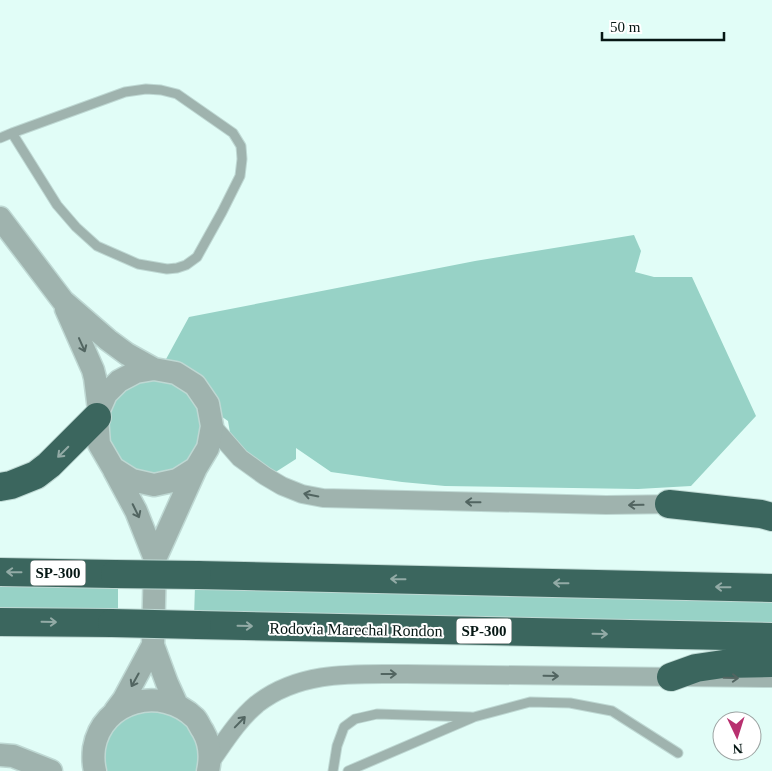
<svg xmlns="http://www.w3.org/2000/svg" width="772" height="771" font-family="Georgia,serif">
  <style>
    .green { fill: #97d2c6 }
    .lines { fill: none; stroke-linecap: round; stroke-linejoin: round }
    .service-casing { stroke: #bed8d3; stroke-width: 11 }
    .minor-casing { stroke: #bed8d3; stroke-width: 20 }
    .tertiary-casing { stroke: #bed8d3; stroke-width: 25 }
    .motorway-casing { stroke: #bed8d3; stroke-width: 30 }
    .service { stroke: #9fb3ae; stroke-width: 9 }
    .minor { stroke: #9fb3ae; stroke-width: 18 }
    .tertiary { stroke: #9fb3ae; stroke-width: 22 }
    .motorway { stroke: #3b665e; stroke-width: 28 }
    .motorway-bridge-casing { stroke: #bed8d3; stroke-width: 30; stroke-linecap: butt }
    .motorway-bridge { stroke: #3b665e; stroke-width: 28 }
    .oneway { stroke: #526561 }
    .oneway2 { stroke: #93aba6 }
    .labels { text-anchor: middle; stroke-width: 4; stroke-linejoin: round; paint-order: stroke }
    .shield { fill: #fff; stroke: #515d5a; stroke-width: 1 }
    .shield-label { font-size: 15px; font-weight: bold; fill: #061714 }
    .street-label { font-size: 16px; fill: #061714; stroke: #fff }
  </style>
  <rect width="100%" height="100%" fill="#e1fdf7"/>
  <path class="green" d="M634 235 641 251 635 272 654 277H692L756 416 691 486 638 489 445 486 402 482 331 472 296 448V459L271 475 233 450 228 421 195 398 201 408V447L174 474H135L107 447V408L118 392 159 372 189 317 475 261Z
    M0 582 118 585V615L0 613Z
    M195 586 772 598V627L194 617Z
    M134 709 173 710 200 738V771H104L105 736Z"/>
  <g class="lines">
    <g class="service-casing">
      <path id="service" d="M0 138 12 133 125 92 146 89 161 90 177 94 233 133 241 146 242 159 240 176 222 212 197 257 186 265 177 268 167 269 138 264 97 246 76 227 57 205 12 133
        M333 771 337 746 344 727 355 719 377 714 471 717
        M348 771 474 717 530 702 570 703 612 711 678 753"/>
    </g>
    <g class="minor-casing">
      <path id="minor" d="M212 426 240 458 265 476 282 486 302 494 323 498 606 505 679 504
        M211 761C225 741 238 720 257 704 300 670 355 674 406 674L772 678"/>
    </g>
    <g class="tertiary-casing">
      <path id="tertiary" d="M0 218 63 301 108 340 127 354 154 369
        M66 309 93 370 95 378 99 410
        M114 470 136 511 155 559 153 645 167 683 177 705
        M155 559 196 468 208 448 212 426 208 404 195 385 176 373 154 369 136 372 119 381 106 394 99 410 97 417 99 444 113 468 132 480 154 485 177 480 196 468
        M115 711 124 699 153 645
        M0 755 13 756 51 771
        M95 771C93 763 93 756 94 748 102 700 161 685 195 718 198 721 200 727 203 731 210 743 211 757 208 771"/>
    </g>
    <g class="motorway-casing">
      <path id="motorway" d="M0 487 11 485 36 475 49 465 97 417
        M669 504 761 514 772 517
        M0 572 115 574
        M197 575 772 588
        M0 622 112 623
        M197 625 772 637
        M671 677 696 668 723 664 772 663"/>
    </g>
    <use href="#service" class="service"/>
    <use href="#minor" class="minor"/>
    <use href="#tertiary" class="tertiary"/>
    <use href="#motorway" class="motorway"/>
    <g class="motorway-bridge-casing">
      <path id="motorway-bridge" d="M115 574 197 575
        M112 623 197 625"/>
    </g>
    <use href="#motorway-bridge" class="motorway-bridge"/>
  </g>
  <defs><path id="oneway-shaft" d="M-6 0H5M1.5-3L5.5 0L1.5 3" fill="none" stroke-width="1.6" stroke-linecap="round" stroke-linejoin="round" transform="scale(1.25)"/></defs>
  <g class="oneway">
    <use href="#oneway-shaft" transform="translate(82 345) rotate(66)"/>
    <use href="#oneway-shaft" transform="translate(311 495) rotate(-169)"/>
    <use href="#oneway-shaft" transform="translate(473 502) rotate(-179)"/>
    <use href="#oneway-shaft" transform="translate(636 505) rotate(179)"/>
    <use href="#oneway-shaft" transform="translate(136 511) rotate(64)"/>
    <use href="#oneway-shaft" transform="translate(389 674)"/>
    <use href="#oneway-shaft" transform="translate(551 676) rotate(1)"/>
    <use href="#oneway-shaft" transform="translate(731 678) rotate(1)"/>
    <use href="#oneway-shaft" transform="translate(135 680) rotate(119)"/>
    <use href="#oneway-shaft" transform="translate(240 722) rotate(-46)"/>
  </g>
  <g class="oneway2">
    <use href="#oneway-shaft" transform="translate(63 452) rotate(135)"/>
    <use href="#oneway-shaft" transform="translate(14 572) rotate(-179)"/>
    <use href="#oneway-shaft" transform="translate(398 579) rotate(-179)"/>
    <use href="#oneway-shaft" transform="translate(561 583) rotate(-179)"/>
    <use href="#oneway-shaft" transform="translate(723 587) rotate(-179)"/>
    <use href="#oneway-shaft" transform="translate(49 622) rotate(1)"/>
    <use href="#oneway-shaft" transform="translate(245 626) rotate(1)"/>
    <use href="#oneway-shaft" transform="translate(600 634) rotate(1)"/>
  </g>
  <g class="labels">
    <g class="shield">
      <rect x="30.5" y="560.5" width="55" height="25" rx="4"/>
      <rect x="456.5" y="618.5" width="55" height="25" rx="4"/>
    </g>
    <g class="shield-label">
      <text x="58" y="578">SP-300</text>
      <text x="484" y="636">SP-300</text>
    </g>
    <g class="street-label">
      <text transform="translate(356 629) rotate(1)" y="6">Rodovia Marechal Rondon</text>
    </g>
  </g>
  <g transform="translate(737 736) rotate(176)"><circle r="24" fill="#ffffff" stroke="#9ba2a1"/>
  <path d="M0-4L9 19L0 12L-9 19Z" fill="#b8306f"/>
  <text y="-8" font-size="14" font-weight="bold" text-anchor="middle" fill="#061714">N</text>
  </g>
  <path d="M602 32v8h122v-8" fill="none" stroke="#061714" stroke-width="2.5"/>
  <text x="610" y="32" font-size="15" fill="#061714" stroke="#ffffff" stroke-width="4" paint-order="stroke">50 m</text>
</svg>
